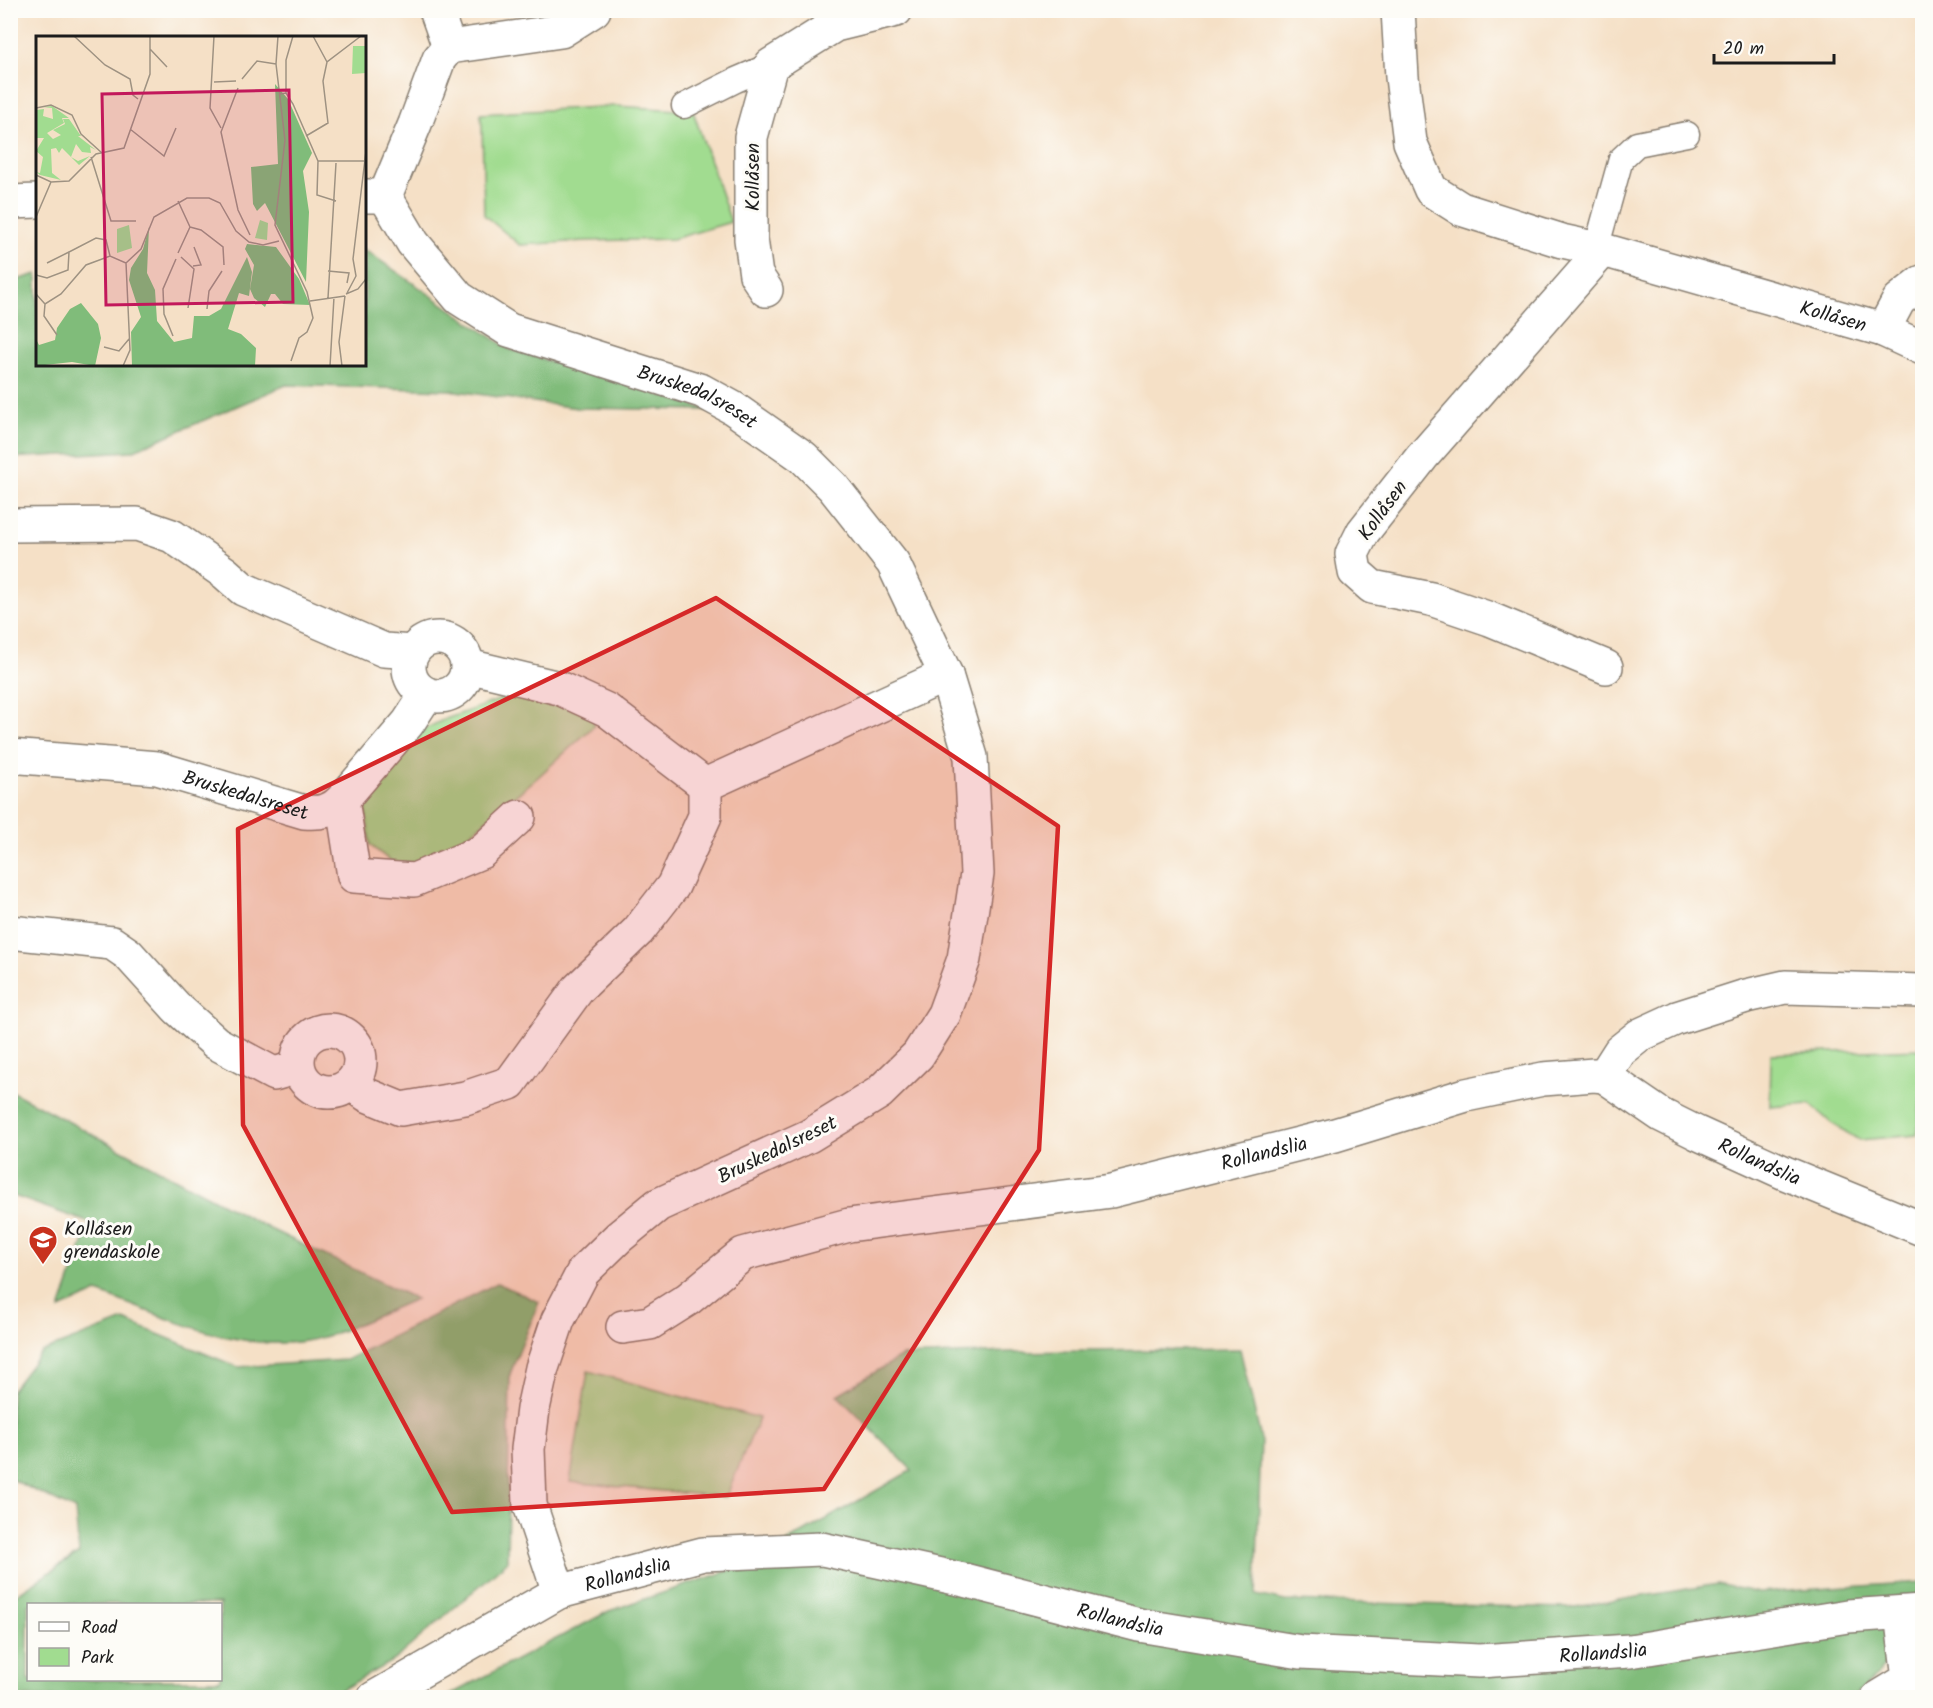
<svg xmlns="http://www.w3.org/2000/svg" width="1933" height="1708" font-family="Kalam,sans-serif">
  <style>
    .green { fill: #a1dc90; stroke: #5e7c56; stroke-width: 1.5 }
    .forest { fill: #80bc7a; stroke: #4e6c4b; stroke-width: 1.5; fill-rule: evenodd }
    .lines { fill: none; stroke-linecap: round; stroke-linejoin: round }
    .service-casing { stroke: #887e71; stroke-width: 27 }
    .minor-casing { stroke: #887e71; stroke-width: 36 }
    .service { stroke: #fff; stroke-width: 24 }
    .minor { stroke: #fff; stroke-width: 33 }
    .marked { fill: #d62828; fill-opacity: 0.2; stroke: #d62828; stroke-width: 4.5; stroke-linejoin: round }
    .labels { text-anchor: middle; stroke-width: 6; stroke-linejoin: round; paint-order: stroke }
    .street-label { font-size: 20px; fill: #1c1c1c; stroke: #fdfcf7 }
    .poi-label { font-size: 20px; fill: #1c1c1c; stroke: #fdfcf7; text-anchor: start }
    .inset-road { fill: none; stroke: #9e9282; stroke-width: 1.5 }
    .view { fill: #c2185b; fill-opacity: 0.15; stroke: #c2185b; stroke-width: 3 }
    .inset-edge { fill: none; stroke: #1c1c1c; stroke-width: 3 }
  </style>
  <rect width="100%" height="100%" fill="#fdfcf7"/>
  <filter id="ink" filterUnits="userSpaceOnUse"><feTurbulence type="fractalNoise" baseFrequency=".0167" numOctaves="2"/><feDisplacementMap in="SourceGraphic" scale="12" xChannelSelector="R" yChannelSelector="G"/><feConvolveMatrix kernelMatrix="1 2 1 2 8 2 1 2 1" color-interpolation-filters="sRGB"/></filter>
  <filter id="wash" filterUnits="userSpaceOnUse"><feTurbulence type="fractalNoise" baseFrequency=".008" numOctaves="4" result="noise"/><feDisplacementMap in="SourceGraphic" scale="24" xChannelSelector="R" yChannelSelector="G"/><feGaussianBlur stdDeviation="1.35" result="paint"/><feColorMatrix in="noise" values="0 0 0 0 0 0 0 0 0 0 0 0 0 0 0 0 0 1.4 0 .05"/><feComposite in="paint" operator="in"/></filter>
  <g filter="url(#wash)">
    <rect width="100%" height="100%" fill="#f5e0c6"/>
    <path class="green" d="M616 106 693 111 731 222 673 239 585 241 520 245 484 215 482 125 480 114Z
      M523 696 548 699 594 717V726L538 777 442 857 398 867 370 845 365 804 372 780 409 737 443 720 499 700Z
      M1922 1049V1089L1917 1135 1859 1140 1831 1123 1810 1104 1770 1107 1771 1054Z
      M588 1371 759 1418 726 1497 570 1482Z"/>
    <path class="forest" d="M365 250 509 349 709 410 577 408 449 390 286 385 132 451 11 458 10 282 37 274 38 364H364Z
      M11 1091 270 1229 416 1299C386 1311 354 1328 323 1337 249 1359 167 1317 97 1292L60 1309 90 1223 11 1195Z
      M497 1283 539 1302 510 1374 507 1562 394 1660 329 1697H11V1598L79 1553 75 1510 11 1479V1391L41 1352 124 1320 238 1367 346 1360ZM28 1604H220V1680H28Z
      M1240 1349 1261 1439 1256 1595 1285 1601 1569 1608 1718 1584 1759 1593 1922 1582V1618L1908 1633 1877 1676 1853 1697 444 1698 609 1611 781 1553 788 1541 912 1470 837 1395 902 1356 1010 1352Z"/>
  </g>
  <g filter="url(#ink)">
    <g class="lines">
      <g class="service-casing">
        <path id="service" d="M684 106 736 80 771 65
          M1596 249 1621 159 1637 144 1687 134"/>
      </g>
      <g class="minor-casing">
        <g id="minor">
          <path d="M436 10 449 47"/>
          <path id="s1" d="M1398 10 1402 77 1410 142 1431 190 1461 209 1562 241 1603 250 1883 330 1922 348"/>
          <path d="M364 196H385L415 124 439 59 449 47 561 31 594 10"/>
          <path id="s2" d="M385 196 413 243 459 298 509 330 702 391 733 408 803 457 833 487 893 563 946 675 971 757 977 874 964 959 944 1014 918 1055 879 1093 809 1136 658 1205 619 1237 583 1272 558 1320 542 1368 533 1409 528 1449 530 1505 559 1592"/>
          <path d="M10 202 38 201"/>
          <path d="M1603 250 1422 457 1363 532 1352 554 1355 572 1372 587 1431 599 1490 619 1606 667"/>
          <path d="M766 290 756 275 751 239V137L771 65 835 25 896 10"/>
          <path d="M1883 330 1899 300 1922 282"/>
          <path d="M10 525 137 524 172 536 225 573 243 589 384 650 413 652"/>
          <circle cx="438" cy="667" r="29"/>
          <path d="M468 666 559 688 607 710 705 785 946 675"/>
          <path id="s3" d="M10 756 157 768 304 812C320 813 331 812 342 800L408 723 427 694"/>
          <path d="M342 800 354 876 414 880 481 852 519 817"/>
          <path d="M10 932 112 943 128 954 177 1008 216 1043 274 1074 298 1067"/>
          <circle cx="329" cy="1061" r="31"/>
          <path d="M1604 1076 1620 1051 1640 1035 1677 1018 1746 996 1785 987 1922 991"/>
          <path d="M352 1084 367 1095 401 1109 465 1098 510 1083 578 989 638 931 673 886 705 816V785"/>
          <path id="s4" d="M623 1327 650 1323 688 1299 743 1254 849 1225 1111 1191 1335 1135 1466 1095 1543 1079 1594 1075 1604 1076 1661 1115 1697 1133 1785 1173 1922 1229"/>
          <path id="s5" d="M374 1698 559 1592 703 1554 822 1549 964 1580 1139 1625 1301 1652 1479 1661 1630 1651 1848 1616 1922 1611"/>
          <path d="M1878 1698 1909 1679 1901 1613"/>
        </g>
      </g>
      <use href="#service" class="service"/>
      <use href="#minor" class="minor"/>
    </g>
  </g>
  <path class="marked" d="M716 598 1058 826 1039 1150 824 1489 452 1512 243 1125 238 829Z"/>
  <defs>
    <g id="school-pin" transform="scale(1.5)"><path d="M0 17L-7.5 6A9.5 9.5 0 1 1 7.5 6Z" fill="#c8321e" stroke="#fdfcf7"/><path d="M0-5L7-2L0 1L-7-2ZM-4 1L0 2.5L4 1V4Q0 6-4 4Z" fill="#fff"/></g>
  </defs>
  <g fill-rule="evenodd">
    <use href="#school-pin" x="43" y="1240"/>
  </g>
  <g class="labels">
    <g class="street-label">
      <text transform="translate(752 177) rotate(-90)" y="7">Kollåsen</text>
      <text dy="7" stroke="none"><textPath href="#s1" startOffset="608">Kollåsen</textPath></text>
      <text dy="7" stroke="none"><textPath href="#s2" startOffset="386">Bruskedalsreset</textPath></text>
      <text transform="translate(1382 510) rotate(-54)" y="7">Kollåsen</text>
      <text dy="7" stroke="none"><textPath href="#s3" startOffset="240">Bruskedalsreset</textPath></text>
      <text transform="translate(777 1149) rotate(-26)" y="7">Bruskedalsreset</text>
      <text dy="7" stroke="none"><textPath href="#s4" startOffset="675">Rollandslia</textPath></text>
      <text dy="7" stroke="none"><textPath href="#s4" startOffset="1203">Rollandslia</textPath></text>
      <text dy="7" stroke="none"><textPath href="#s5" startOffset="284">Rollandslia</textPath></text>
      <text dy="7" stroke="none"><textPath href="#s5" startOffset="788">Rollandslia</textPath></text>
      <text dy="7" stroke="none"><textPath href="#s5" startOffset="1274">Rollandslia</textPath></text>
    </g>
    <g class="poi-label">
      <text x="64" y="1235">Kollåsen<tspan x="64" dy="23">grendaskole</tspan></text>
    </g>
  </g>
  <g transform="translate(36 36)">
    <rect width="330" height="330" fill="#f5e0c6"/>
    <path d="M317 10H329L330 37 316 38ZM16 70 33 82H26L28 87 11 97 17 103 25 99 17 94 29 88 27 83H33L45 100H42L60 114 54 111 55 117 46 116 40 108 35 121 42 125 54 120 43 129 26 112 23 117 20 112 15 113 16 137 25 144 4 139 0 136 4 137 7 121 0 115 8 102H0V74L8 73 7 80 17 83 16 72 7 71ZM224 184 232 187 231 204 219 202ZM93 189 96 212 81 217V193Z" fill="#a1dc90"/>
    <path d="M239 48 252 63 276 117 267 135 273 176 270 246 229 167 221 175 217 168 215 131 242 128ZM113 191 111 237 119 254 121 285 138 306 156 302 158 280H173L185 273 211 221 216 236 213 260 203 257 192 293 205 298 220 312 219 330H96L95 296 105 281 93 244 95 232 107 213ZM211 208 240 211 263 243 274 269 247 268 239 258H235L229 271 218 262 214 253 218 229 209 213ZM45 267 62 288 65 302 59 330 36 326 0 330V303L3 309 19 304 21 292 34 273Z" fill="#80bc7a"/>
    <path class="inset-road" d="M38 0 69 29 94 43 97 59 102 63M178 0 174 72 185 92M242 0 240 28 249 104 239 189 271 256 277 282 271 296 263 302 255 325M277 0 291 26M114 13 131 31M206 43 221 25 240 28M178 46 200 45M202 52 185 96 202 174 214 199M250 57V24L257 0M243 58 250 57 257 68 282 125H328M0 72 15 69 36 79 45 98 66 117M94 93 128 120 140 92M270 100 292 87 287 45 291 26 325 0M55 121 75 185H100M282 125 281 159 300 165M0 139 15 146 33 145 60 118 88 112 114 38V0M0 181 15 146M154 191 165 194 187 211 188 229M142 217 154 191 142 165M145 221 158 233 152 272M11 227 33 216M90 227 105 213 118 181 151 162H173L184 167 200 195 213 206 227 209 243 205M157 230 165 229 158 211M292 235 313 237 311 247M0 239 11 242 32 234 33 216 60 202 70 204 74 220M311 257 320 240 317 223 330 115M0 258 9 268 25 258 50 229 74 220 90 227 94 314 87 330M310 258 322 253 330 243M292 262 300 127M274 265 309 260M9 268 8 280 21 299M171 273 173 255 186 235M137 300 128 278 127 253 140 223M68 311 83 315 93 303M294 330 298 261M306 330 303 306 309 260"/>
    <path class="view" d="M253 54 257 266 70 269 66 58Z"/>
    <rect width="330" height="330" class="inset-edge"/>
  </g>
  <rect width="1933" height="1708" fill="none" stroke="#fdfcf7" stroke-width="36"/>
  <rect x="27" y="1603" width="195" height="78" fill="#fdfcf7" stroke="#a3a29f" stroke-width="1.5"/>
  <rect x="39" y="1622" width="30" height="9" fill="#ffffff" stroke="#a3a29f" stroke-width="1.5"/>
  <text x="81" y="1633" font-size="18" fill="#1c1c1c">Road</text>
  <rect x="39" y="1648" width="30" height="18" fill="#a1dc90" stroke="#a3a29f" stroke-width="1.5"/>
  <text x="81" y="1663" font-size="18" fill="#1c1c1c">Park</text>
  <path d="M1714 54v9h120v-9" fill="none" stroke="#1c1c1c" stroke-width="3"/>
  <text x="1723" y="54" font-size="18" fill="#1c1c1c" stroke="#fdfcf7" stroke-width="4.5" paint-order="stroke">20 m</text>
</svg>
